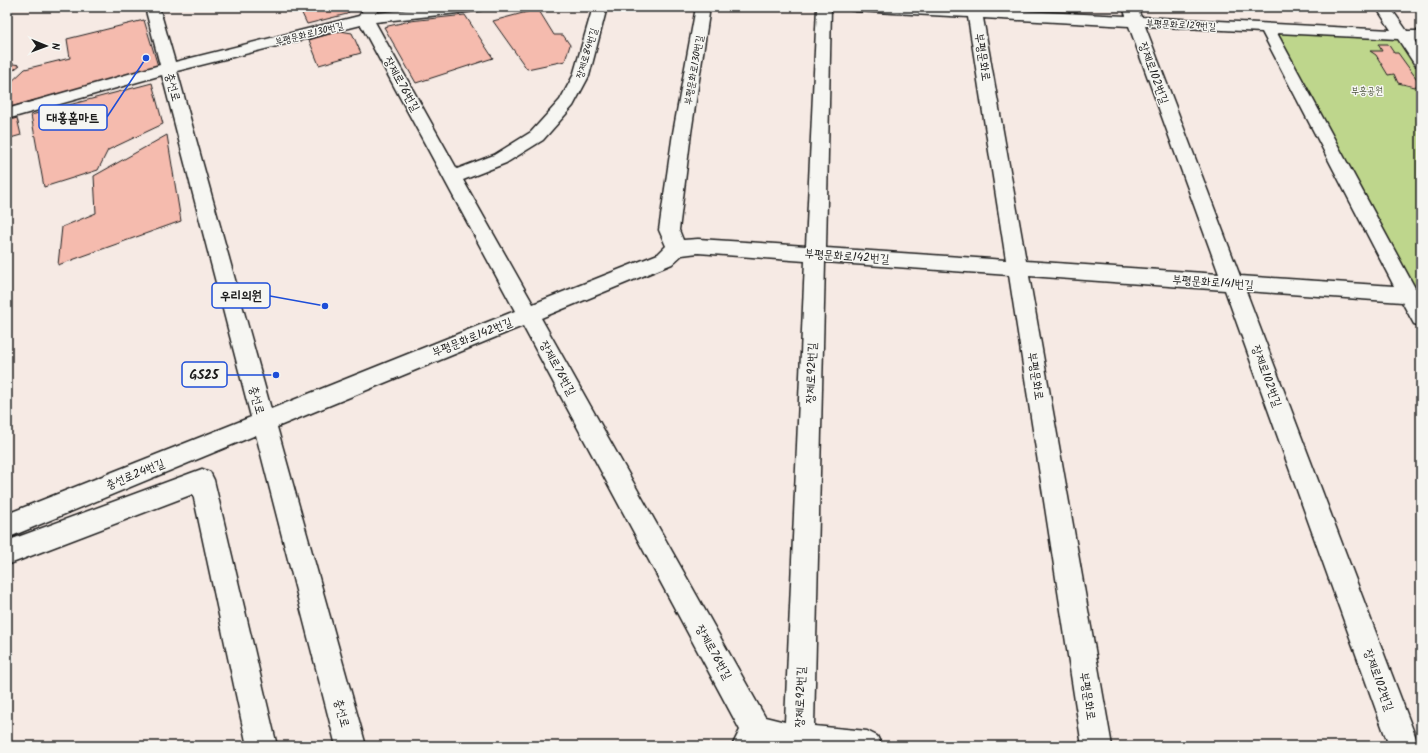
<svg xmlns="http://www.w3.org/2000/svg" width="1428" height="753" font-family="Kalam,'Poor Story',sans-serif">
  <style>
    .green { fill: #bed68c; stroke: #6d7954 }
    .building { fill: #f5bbae; stroke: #1c1c1c }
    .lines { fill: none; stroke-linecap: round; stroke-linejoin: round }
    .minor-casing { stroke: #1c1c1c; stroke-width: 3 }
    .minor { fill: #f6f6f2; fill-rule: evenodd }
    .labels { text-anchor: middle; stroke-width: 3; stroke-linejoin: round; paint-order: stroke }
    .far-street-label { font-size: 10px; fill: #1c1c1c; stroke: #f6f6f2 }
    .far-park-label { font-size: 10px; fill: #4d543e; stroke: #f6f6f2 }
    .street-label { font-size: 12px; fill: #1c1c1c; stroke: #f6f6f2 }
    .leader { fill: none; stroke: #1d4ed8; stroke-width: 1.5 }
    .callout-dot { fill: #1d4ed8; stroke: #f6f6f2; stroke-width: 1.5 }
    .callout { fill: #f6f6f2; stroke: #1d4ed8; stroke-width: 1.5 }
    .callout-label { font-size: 13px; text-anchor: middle; font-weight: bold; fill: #1c1c1c }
  </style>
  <rect width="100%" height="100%" fill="#f6eae4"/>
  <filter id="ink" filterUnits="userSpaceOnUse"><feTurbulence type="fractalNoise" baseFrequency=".025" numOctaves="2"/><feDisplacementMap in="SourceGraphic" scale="8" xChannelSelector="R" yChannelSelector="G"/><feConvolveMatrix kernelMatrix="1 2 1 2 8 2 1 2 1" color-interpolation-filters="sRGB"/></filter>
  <g filter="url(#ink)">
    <path class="green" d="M1275 32 1397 38 1421 73V291H1414Z"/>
    <path class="building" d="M299 7H352L347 14 307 24Z
      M538 9 554 35H563L570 45 565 61 527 69 493 21Z
      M465 15 493 58 416 83 384 27 410 21Z
      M144 20 158 66 7 108V86L25 69 70 58 67 39Z
      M340 31 352 33 361 53 319 65 309 40Z
      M1378 44H1388L1394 53H1398L1419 82 1415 87 1398 83 1394 74 1388 75 1376 55 1370 51H1382Z
      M7 63 20 65 7 75Z
      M152 83 163 124 108 150 98 170 44 187 31 115Z
      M17 118 21 135 7 139V121Z
      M167 135 181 221 58 265 62 227 96 213 94 176Z"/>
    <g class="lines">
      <g class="minor-casing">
        <path id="minor" d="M145 7H159L175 62 359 16 365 7H379L376 13 435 7H483L481 10 476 11 375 22 457 169 494 155 531 132 560 100 573 76 593 7H607L589 76 573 106 543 140 506 163 463 180 533 304 658 254 666 246 659 230 673 133 696 7H710L691 133 679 230 683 240 698 239 806 246 817 7H831L826 248 1006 260 968 17 856 11 851 10 849 7H981L982 9 1126 16 1123 7H1137L1141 17 1391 30 1376 7H1390L1407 31H1421V41L1414 40 1421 51V67L1415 65 1398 39 1277 33 1415 288H1421V326L1414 324 1402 302 1246 291 1419 746H1389L1225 290 1029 276 1112 746H1082L1009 275 825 262 814 726 867 731 877 736 882 746H732L740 730 523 326 277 427 366 746H336L256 435 7 538V514L251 417 162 75 7 119V109L160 65ZM983 18 1129 26 1219 274 1026 261ZM361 25 515 311 271 409 177 71ZM1145 26 1262 32 1394 286 1240 276ZM698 253 805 261 785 722 765 717 541 318 672 264 682 255Z
          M202 469 210 472 214 480 277 746H247L193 494 7 565V541Z"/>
      </g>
      <use href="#minor" class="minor"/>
    </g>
  </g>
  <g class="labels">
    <g class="far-street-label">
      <text transform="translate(1181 24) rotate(3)" y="4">부평문화로129번길</text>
      <text transform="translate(309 33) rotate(-14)" y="4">부평문화로130번길</text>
      <text transform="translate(586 53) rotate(-73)" y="4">장제로84번길</text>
      <text transform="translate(693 70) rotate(-80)" y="4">부평문화로130번길</text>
    </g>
    <g class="far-park-label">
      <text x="1367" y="94">부흥공원</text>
    </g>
    <g class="street-label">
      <text transform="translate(983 57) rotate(81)" y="4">부평문화로</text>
      <text transform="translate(1154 73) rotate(70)" y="4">장제로102번길</text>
      <text transform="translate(402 84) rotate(61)" y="4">장제로76번길</text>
      <text transform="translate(173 87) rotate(75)" y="4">충선로</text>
      <text transform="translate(847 256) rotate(4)" y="4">부평문화로142번길</text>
      <text transform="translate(1213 282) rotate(4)" y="4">부평문화로141번길</text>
      <text transform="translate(472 337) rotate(-22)" y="4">부평문화로142번길</text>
      <text transform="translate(558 368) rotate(61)" y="4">장제로76번길</text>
      <text transform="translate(811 373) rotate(-88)" y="4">장제로92번길</text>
      <text transform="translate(1036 376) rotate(81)" y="4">부평문화로</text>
      <text transform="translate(1267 376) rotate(70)" y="4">장제로102번길</text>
      <text transform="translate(257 400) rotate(75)" y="4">충선로</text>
      <text transform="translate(135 474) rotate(-22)" y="4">충선로24번길</text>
      <text transform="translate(714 652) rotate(61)" y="4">장제로76번길</text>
      <text transform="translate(1379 680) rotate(70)" y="4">장제로102번길</text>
      <text transform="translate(1088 696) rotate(81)" y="4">부평문화로</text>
      <text transform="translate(800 697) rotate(-88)" y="4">장제로92번길</text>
      <text transform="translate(342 713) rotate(75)" y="4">충선로</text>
    </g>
  </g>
  <path class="leader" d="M146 58L107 117M325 306L270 296M276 375L227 375"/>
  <g class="callout-dot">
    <circle cx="146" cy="58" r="4"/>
    <circle cx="325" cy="306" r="4"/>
    <circle cx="276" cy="375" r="4"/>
  </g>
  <g class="callout">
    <rect x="39" y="105" width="68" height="25" rx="4"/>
    <rect x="212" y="283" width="58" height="25" rx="4"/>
    <rect x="182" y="362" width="45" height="25" rx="4"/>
  </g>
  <g class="callout-label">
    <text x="73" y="122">대홍홈마트</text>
    <text x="241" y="300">우리의원</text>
    <text x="204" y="379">GS25</text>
  </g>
  <rect width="1428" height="753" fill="none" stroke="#f6f6f2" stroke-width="24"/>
  <rect x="12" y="12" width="1404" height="729" fill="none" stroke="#1c1c1c" stroke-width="1.5" filter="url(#ink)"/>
  <g transform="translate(46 46) rotate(91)" stroke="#f6f6f2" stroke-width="3" paint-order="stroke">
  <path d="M0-3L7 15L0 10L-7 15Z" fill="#1c1c1c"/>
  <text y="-6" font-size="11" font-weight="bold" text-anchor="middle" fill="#1c1c1c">N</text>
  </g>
</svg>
